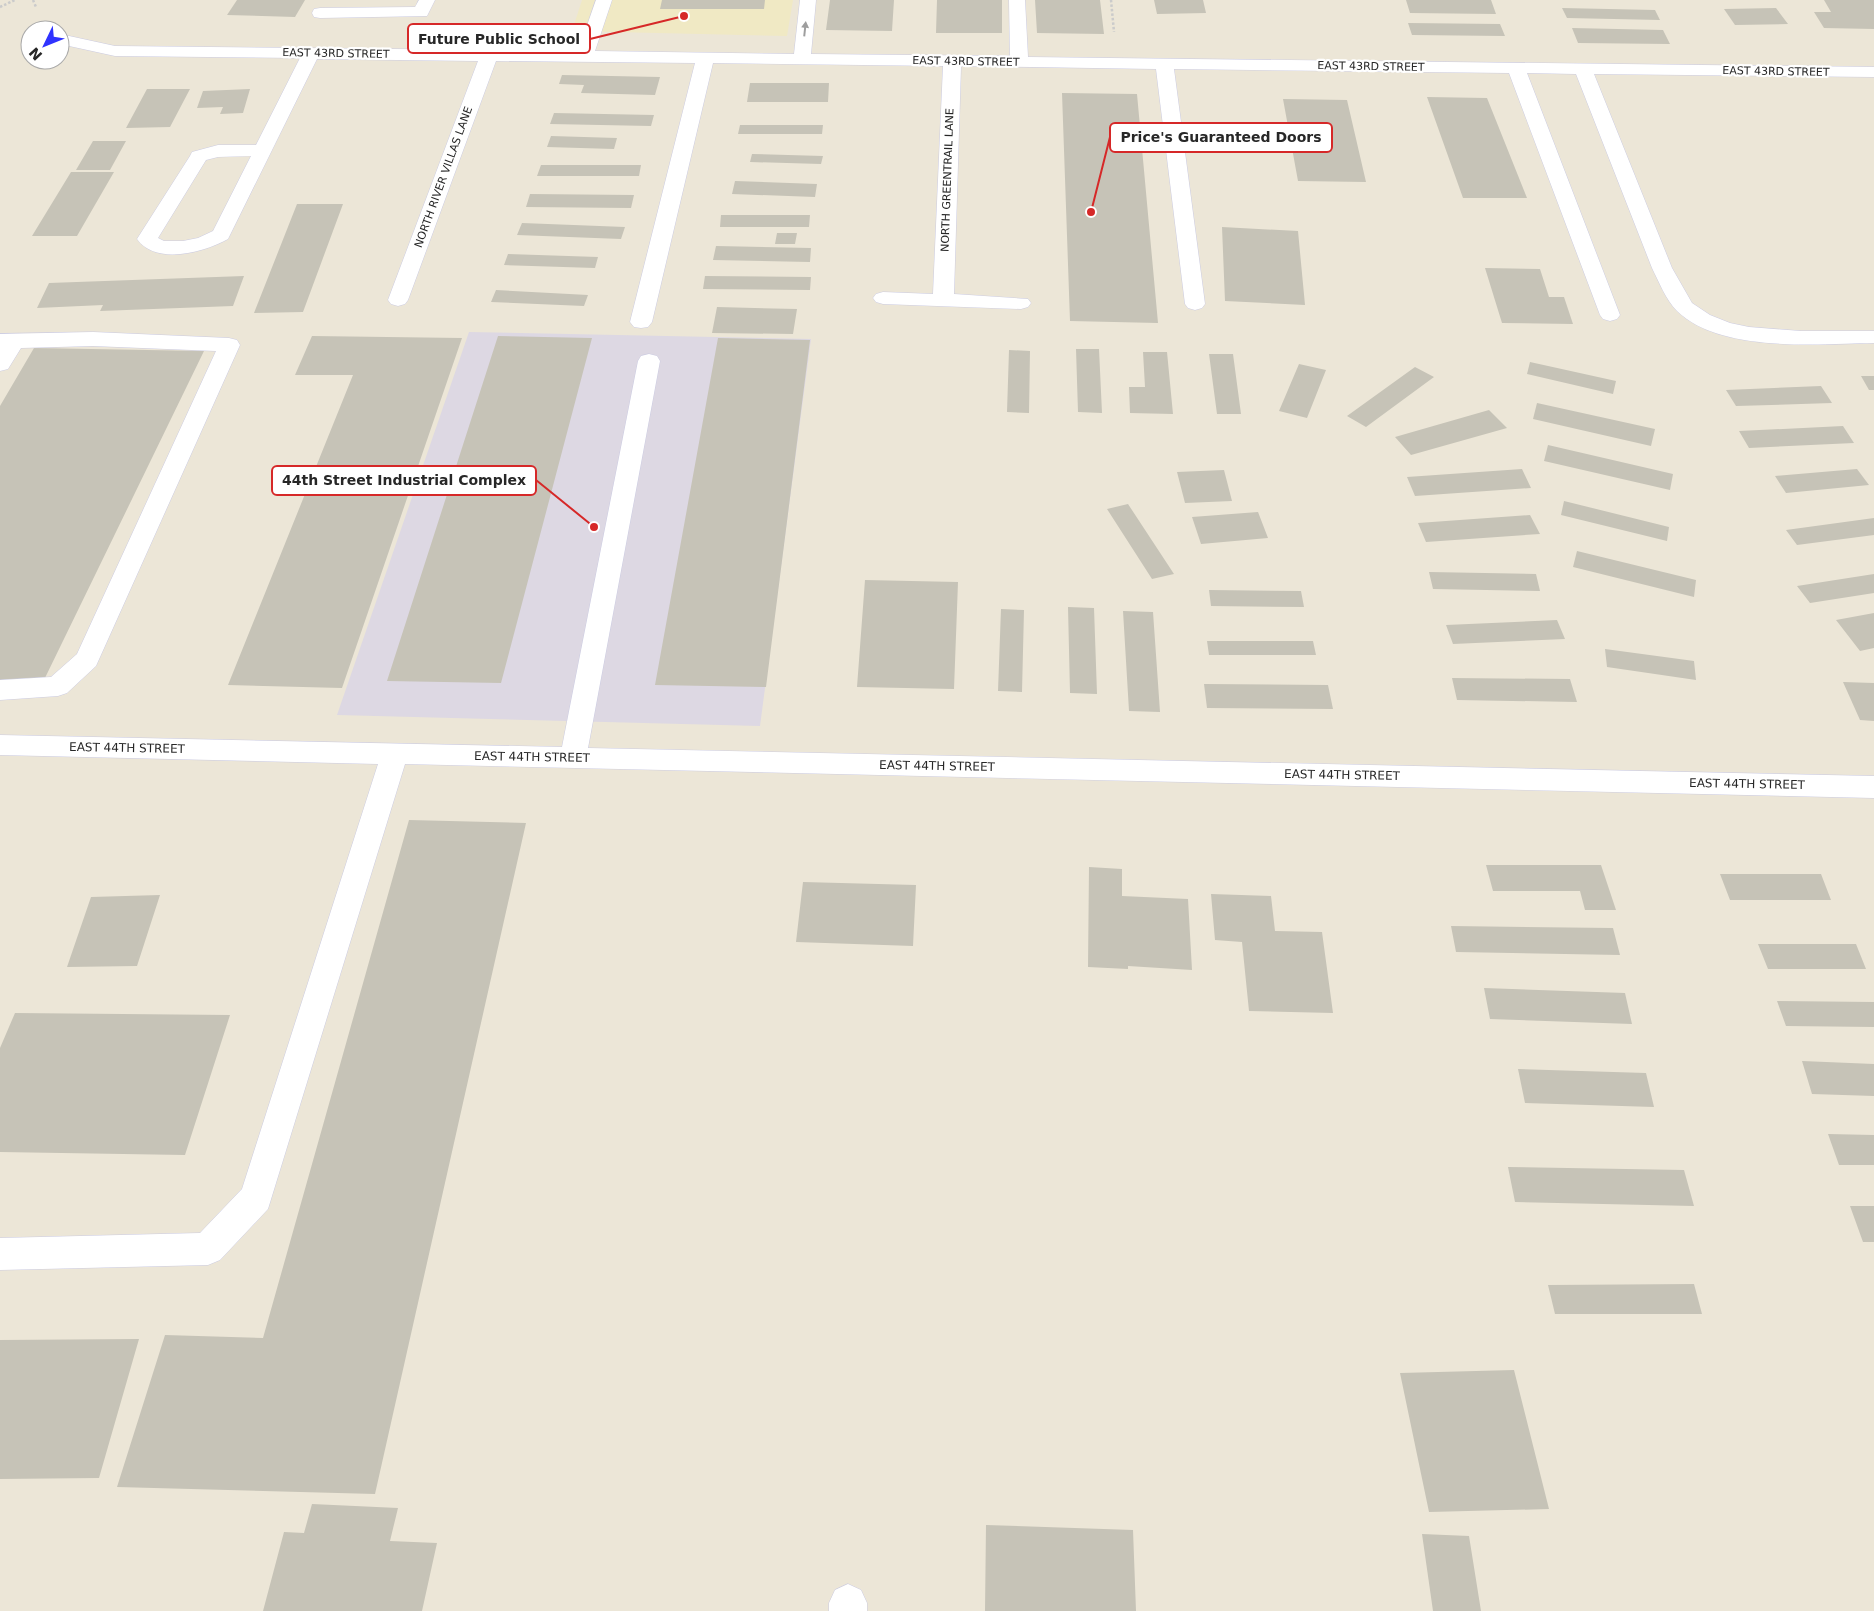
<svg xmlns="http://www.w3.org/2000/svg" width="1874" height="1611" font-family="'DejaVu Sans',sans-serif">
  <style>
    .industrial { fill: #ddd8e3 }
    .education { fill: #f0e9c4 }
    .building { fill: #c6c3b7 }
    .lines { fill: none; stroke-linecap: round; stroke-linejoin: round }
    .minor-casing { stroke: #cccce2; stroke-width: 1 }
    .path { stroke: #cbcbcb; stroke-width: 2.5; stroke-dasharray: 2.5 2; stroke-linecap: butt }
    .minor { fill: #fff; fill-rule: evenodd }
    .oneway { fill: #9e9e9e }
    .labels { text-anchor: middle; stroke-width: 4.5; stroke-linejoin: round; paint-order: stroke }
    .far-street-label { font-size: 11px; fill: #272727; stroke: #fff }
    .street-label { font-size: 12px; fill: #272727; stroke: #fff }
    .leader { fill: none; stroke: #d62828; stroke-width: 2 }
    .callout-dot { fill: #d62828; stroke: #fff; stroke-width: 2 }
    .callout { fill: #fff; stroke: #d62828; stroke-width: 2 }
    .callout-label { font-size: 14px; text-anchor: middle; font-weight: bold; fill: #272727 }
  </style>
  <rect width="100%" height="100%" fill="#ece6d7"/>
  <path class="industrial" d="M469 332 811 339 760 726 337 715Z"/>
  <path class="education" d="M582 0H793L787 36 572 31Z"/>
  <path class="building" d="M237 0H305L295 17 227 15Z
    M662 0H765L764 9H660Z
    M830 0H894L892 31 826 30Z
    M937 0H1002V33H936Z
    M1035 0H1100L1104 34 1037 33Z
    M1154 0H1203L1206 13 1157 14Z
    M1406 0H1491L1496 14 1410 13Z
    M1824 0H1874V29L1824 28 1814 12H1831Z
    M1562 8 1655 10 1660 20 1567 18Z
    M1776 8 1788 24 1735 25 1724 9Z
    M1408 23 1500 24 1505 36 1412 35Z
    M1572 28 1663 30 1670 44 1578 43Z
    M562 75 660 77 655 95 581 93 584 85 559 84Z
    M750 83H829L828 102H747Z
    M147 89H190L170 127 126 128Z
    M250 89 243 113 220 114 223 107 197 108 203 91Z
    M1062 93 1137 94 1158 323 1070 321Z
    M1427 97 1487 98 1527 198H1463Z
    M1283 99 1347 100 1366 182 1298 181Z
    M554 113 654 115 651 126 550 124Z
    M740 125H823L822 134H738Z
    M551 136 617 138 614 149 547 147Z
    M93 141H126L110 170H76Z
    M752 154 823 156 821 164 750 162Z
    M541 165H641L639 176H537Z
    M71 172H114L77 236H32Z
    M735 181 817 184 815 197 732 194Z
    M530 194 634 195 631 208 526 207Z
    M297 204H343L303 312 254 313Z
    M721 215H810L809 227H720Z
    M522 223 625 227 621 239 517 235Z
    M1222 227 1298 231 1305 305 1225 301Z
    M777 233H797L795 244H775Z
    M716 246 811 248 810 262 713 260Z
    M508 254 598 257 595 268 504 265Z
    M1485 268 1540 269 1549 297H1564L1573 324 1502 323Z
    M244 276 233 306 100 311 103 305 37 308 49 283Z
    M705 276 811 277 810 290 703 289Z
    M496 290 588 295 584 306 491 302Z
    M717 307 797 309 793 334 712 333Z
    M312 336 462 338 342 688 228 685 353 375H295Z
    M498 336 592 338 501 683 387 681Z
    M718 338 810 340 766 687 655 685Z
    M34 348 204 351 44 680H0V406Z
    M1076 349H1099L1102 413 1078 412Z
    M1009 350 1030 351 1029 413 1007 412Z
    M1143 352H1167L1173 414 1130 413 1129 387H1145Z
    M1209 354H1233L1241 414H1217Z
    M1530 362 1616 381 1613 394 1527 374Z
    M1299 364 1326 370 1307 418 1279 411Z
    M1415 367 1434 377 1366 427 1347 416Z
    M1861 376H1874V390H1869Z
    M1821 386 1832 403 1736 406 1726 390Z
    M1537 403 1655 429 1651 446 1533 419Z
    M1489 410 1507 428 1411 455 1395 437Z
    M1843 426 1854 443 1749 448 1739 431Z
    M1548 445 1673 474 1670 490 1544 461Z
    M1522 469 1531 488 1415 496 1407 477Z
    M1857 469 1869 485 1786 493 1775 476Z
    M1224 470 1232 501 1185 503 1177 472Z
    M1564 501 1669 527 1667 541 1561 515Z
    M1128 504 1174 574 1152 579 1107 509Z
    M1258 512 1268 538 1201 544 1192 517Z
    M1530 515 1540 534 1426 542 1418 523Z
    M1874 518V535L1797 545 1786 530Z
    M1577 551 1696 580 1694 597 1573 567Z
    M1429 572 1536 574 1540 591 1433 589Z
    M1874 574V593L1810 603 1797 586Z
    M865 580 958 582 954 689 857 687Z
    M1209 590 1301 591 1304 607 1211 606Z
    M1068 607 1094 608 1097 694 1070 693Z
    M1001 609 1024 610 1022 692 998 691Z
    M1123 611 1153 612 1160 712 1129 711Z
    M1874 613V648L1860 651 1836 620Z
    M1557 620 1565 639 1453 644 1446 625Z
    M1207 641H1313L1316 655H1209Z
    M1605 649 1694 661 1696 680 1607 667Z
    M1452 678 1570 679 1577 702 1457 700Z
    M1843 682 1874 683V721L1860 720Z
    M1204 684 1328 685 1333 709 1207 708Z
    M409 820 526 823 375 1494 117 1487 165 1335 263 1338Z
    M1486 865H1601L1616 910H1585L1580 891H1493Z
    M1089 867 1122 869V896L1188 899 1192 970 1128 966V969L1088 967Z
    M1720 874H1821L1831 900H1730Z
    M803 882 916 885 913 946 796 942Z
    M1211 894 1271 896 1275 931 1322 932 1333 1013 1249 1011 1242 942 1215 940Z
    M160 895 137 966 67 967 91 897Z
    M1451 926 1613 928 1620 955 1456 952Z
    M1758 944H1856L1866 969H1768Z
    M1484 988 1625 993 1632 1024 1490 1019Z
    M1777 1001 1874 1002V1027L1786 1026Z
    M15 1013 230 1015 185 1155 0 1152V1048Z
    M1802 1061 1874 1064V1096L1812 1094Z
    M1518 1069 1646 1073 1654 1107 1525 1103Z
    M1828 1134 1874 1135V1165H1839Z
    M1508 1167 1684 1170 1694 1206 1515 1202Z
    M1850 1206H1874V1242H1863Z
    M1694 1284 1702 1314H1555L1548 1285Z
    M139 1339 99 1478 0 1479V1340Z
    M1514 1370 1549 1509 1429 1512 1400 1373Z
    M312 1504 398 1508 390 1541 437 1543 422 1611H263L284 1532 304 1533Z
    M986 1525 1133 1530 1136 1611H985Z
    M1422 1534 1469 1536 1481 1611H1433Z"/>
  <g class="lines">
    <g class="minor-casing">
      <path id="minor" d="M419 0H435L427 16 320 18 314 17 312 13 314 9 320 8 415 7Z
        M596 0H612L595 51 794 54 800 0H816L811 54 1010 56 1009 0H1025L1028 57 1874 67V77L1594 74 1672 268 1692 303 1710 315 1730 323 1749 327 1801 331H1874V343C1818 344 1720 353 1677 311 1666 300 1659 282 1652 268L1576 74 1527 73 1620 315 1617 319 1610 321 1603 319 1600 315 1509 73 1174 69 1205 304 1202 308 1195 310 1188 308 1185 304 1156 69 961 66 954 294 1028 299 1031 303 1028 307 1021 309 883 304 876 302 873 298 876 294 883 292 933 294 943 66 713 63 652 322 648 327 641 328 634 327 630 322 695 63 496 61 408 300 405 304 398 306 391 304 388 300 478 61 317 59 228 239C205 252 156 266 137 239L190 156 192 152 218 145H256L300 58 115 56 60 44V34L115 46 578 51ZM251 156 213 231 198 238 183 241H164L158 238 206 160 218 157Z
        M93 332 229 338 237 340 240 345 96 666 67 693 58 696 0 700V680L51 677 77 654 216 351 93 346 21 348 8 369 0 371V334Z
        M649 354 657 356 660 361 588 748 1874 776V798L405 764 268 1209 220 1260 208 1265 0 1270V1238L200 1233 242 1189 378 764 0 755V735L562 747 638 361 641 356Z
        M848 1584 861 1590 867 1603V1611H829V1603L835 1590Z"/>
    </g>
    <path class="path" d="M33 0 36 7
      M1111 0 1114 32
      M0 7 15 0"/>
    <use href="#minor" class="minor"/>
  </g>
  <defs><path id="oneway-solid" d="M-6-.8H1V-3.2L6.5 0L1 3.2V.8H-6Z" transform="scale(1.25)"/></defs>
  <use class="oneway" href="#oneway-solid" transform="translate(805 29) rotate(-84)"/>
  <g class="labels">
    <g class="far-street-label">
      <text transform="translate(336 53) rotate(1)" y="4">EAST 43RD STREET</text>
      <text transform="translate(966 61) rotate(1)" y="4">EAST 43RD STREET</text>
      <text transform="translate(1371 66) rotate(1)" y="4">EAST 43RD STREET</text>
      <text transform="translate(1776 71) rotate(1)" y="4">EAST 43RD STREET</text>
      <text transform="translate(443 177) rotate(-70)" y="4">NORTH RIVER VILLAS LANE</text>
      <text transform="translate(947 180) rotate(-88)" y="4">NORTH GREENTRAIL LANE</text>
    </g>
    <g class="street-label">
      <text transform="translate(127 748) rotate(1)" y="4">EAST 44TH STREET</text>
      <text transform="translate(532 757) rotate(1)" y="4">EAST 44TH STREET</text>
      <text transform="translate(937 766) rotate(1)" y="4">EAST 44TH STREET</text>
      <text transform="translate(1342 775) rotate(1)" y="4">EAST 44TH STREET</text>
      <text transform="translate(1747 784) rotate(1)" y="4">EAST 44TH STREET</text>
    </g>
  </g>
  <path class="leader" d="M684 16L590 39M1091 212L1110 137M594 527L536 480"/>
  <g class="callout-dot">
    <circle cx="684" cy="16" r="5"/>
    <circle cx="1091" cy="212" r="5"/>
    <circle cx="594" cy="527" r="5"/>
  </g>
  <g class="callout">
    <rect x="408" y="24" width="182" height="29" rx="5"/>
    <rect x="1110" y="123" width="222" height="29" rx="5"/>
    <rect x="272" y="466" width="264" height="29" rx="5"/>
  </g>
  <g class="callout-label">
    <text x="499" y="44">Future Public School</text>
    <text x="1221" y="142">Price's Guaranteed Doors</text>
    <text x="404" y="485">44th Street Industrial Complex</text>
  </g>
  <g transform="translate(45 45) rotate(227)"><circle r="24" fill="#ffffff" stroke="#a9a9a9"/>
  <path d="M0-4L9 19L0 12L-9 19Z" fill="#3033ff"/>
  <text y="-8" font-size="14" font-weight="bold" text-anchor="middle" fill="#272727">N</text>
  </g>
</svg>
